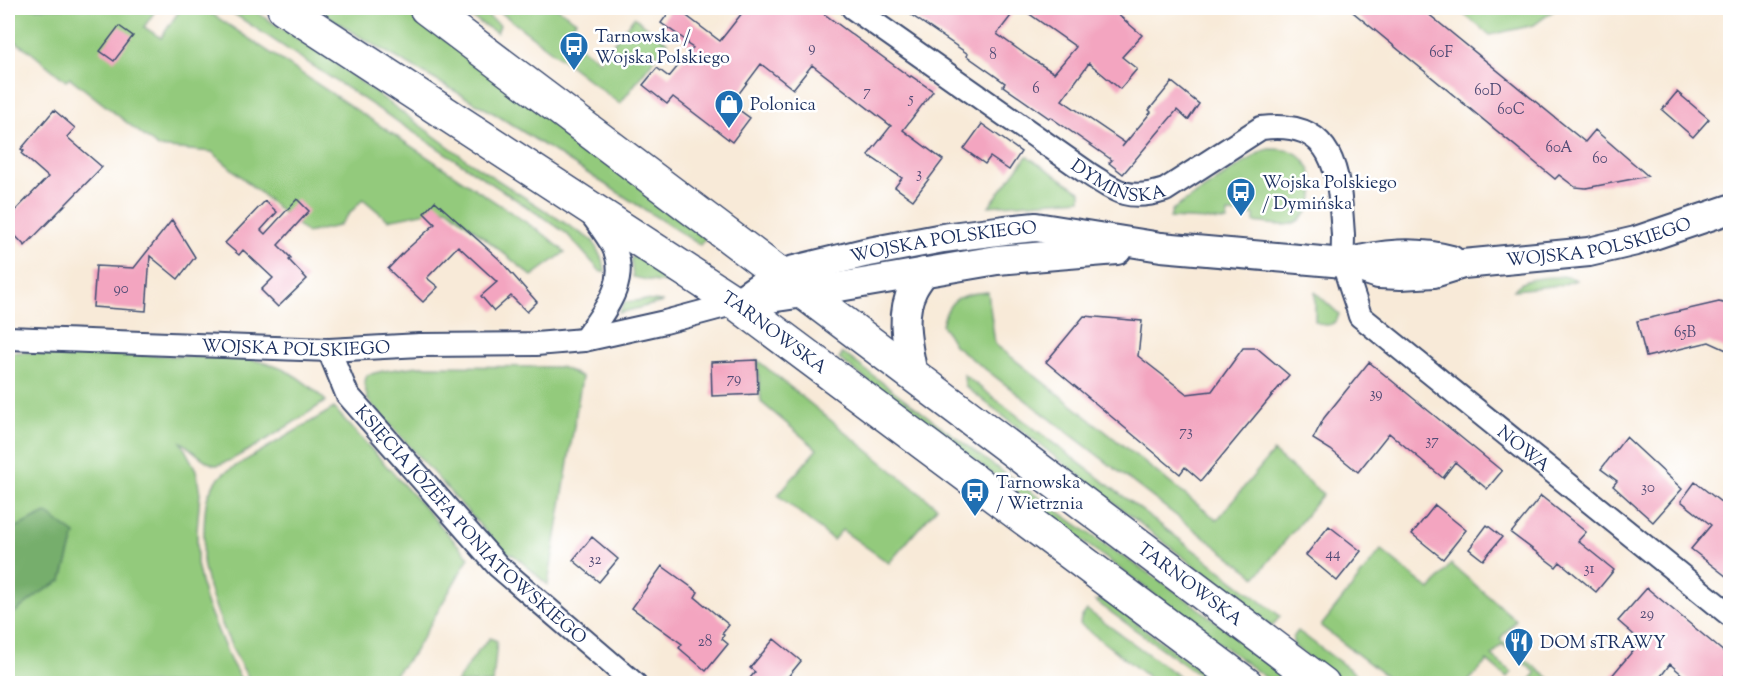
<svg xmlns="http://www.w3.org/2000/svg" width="1738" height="691" font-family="'Sorts Mill Goudy',serif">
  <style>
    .green { fill: #93ca7c; stroke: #577c6d; stroke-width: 1.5 }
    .forest { fill: #76ae6c; stroke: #486e65; stroke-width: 1.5 }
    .building { fill: #f3a5c0 }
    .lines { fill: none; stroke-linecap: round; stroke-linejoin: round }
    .minor-casing { stroke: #3c4b70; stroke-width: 26 }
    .tertiary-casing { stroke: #3c4b70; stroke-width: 32 }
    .primary-casing { stroke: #3c4b70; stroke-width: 36 }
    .minor { stroke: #fff; stroke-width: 22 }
    .tertiary { stroke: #fff; stroke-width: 28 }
    .primary { stroke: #fff; stroke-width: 33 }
    .labels { text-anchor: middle; stroke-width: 5; stroke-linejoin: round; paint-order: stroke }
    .number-label { font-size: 15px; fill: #514c76 }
    .poi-label { font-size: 18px; fill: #1b2f5e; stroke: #fff; text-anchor: start }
    .street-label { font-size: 18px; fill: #1b2f5e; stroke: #fff }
  </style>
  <rect width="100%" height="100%" fill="#fff"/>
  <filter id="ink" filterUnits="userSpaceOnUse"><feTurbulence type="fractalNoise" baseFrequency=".0167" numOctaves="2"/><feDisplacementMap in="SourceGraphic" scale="12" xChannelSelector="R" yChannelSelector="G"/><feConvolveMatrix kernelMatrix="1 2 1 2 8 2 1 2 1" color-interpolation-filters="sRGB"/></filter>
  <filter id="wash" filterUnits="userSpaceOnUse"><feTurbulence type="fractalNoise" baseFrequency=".008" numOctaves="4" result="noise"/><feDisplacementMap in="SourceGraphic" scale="24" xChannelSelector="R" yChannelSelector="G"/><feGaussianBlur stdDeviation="1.35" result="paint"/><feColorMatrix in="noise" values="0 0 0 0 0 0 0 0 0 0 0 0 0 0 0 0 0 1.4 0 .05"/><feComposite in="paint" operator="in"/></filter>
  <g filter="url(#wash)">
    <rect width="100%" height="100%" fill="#f8ead8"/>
    <path class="green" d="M8 8H157L144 27 161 38 181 8H203L545 235 565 252 532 276 447 208 388 220 363 199 338 226 307 233 212 152 158 147 70 78 66 81 27 49 8 37Z
      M225 8H250L334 62 471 163 593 241 604 264 605 272H601L567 234 547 220Z
      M315 8H402L707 236 700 245 495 114 362 38Z
      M455 8H477L500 25 497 33Z
      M495 8H557L576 21 565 36 600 61 634 17 667 42 620 104Z
      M1456 8H1557L1534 25 1490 35Z
      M1269 149C1278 149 1289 149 1297 154 1320 170 1320 215 1291 224 1280 227 1265 223 1254 222V215L1228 213 1227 221 1170 218 1172 210 1262 151Z
      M1027 156 1081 192V199L989 206Z
      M634 254 676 279 673 283 657 282 633 277 631 260Z
      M1563 276 1572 278 1576 280 1561 285 1514 290C1523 276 1547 278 1563 276Z
      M988 292 995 344 1217 520 1273 452 1323 494 1256 577 954 345 942 325C949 296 962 294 988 292Z
      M1315 292 1339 314C1336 326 1325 328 1315 321Z
      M644 300 663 302 619 313 625 302Z
      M8 352 134 354 248 359C283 365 301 377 326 401 309 412 230 466 216 465 206 464 190 447 181 442L196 470 200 493 197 531V564L205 600 230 660 243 683 8 684Z
      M843 353 982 457 1111 549 1167 585 1298 683H1273L839 359Z
      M757 360 937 507 889 563 842 530 833 540 778 495 817 449 761 402Z
      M418 366 561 367 582 377 548 585 515 556 502 550 368 400 364 384 367 375 383 371Z
      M964 375 1280 616 1272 627 965 386Z
      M334 408 469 557 413 654 387 683H252C235 658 223 629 213 600 209 587 204 573 203 560 203 550 204 541 204 532 205 505 204 492 224 473Z
      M1381 550 1430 590 1451 564 1516 620 1500 639 1555 683H1528L1536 673 1502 644 1492 656 1512 672 1507 678 1487 661 1467 683H1395L1321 626Z
      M1101 600 1108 602 1217 683H1210L1095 601Z
      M1087 610 1188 683H1156L1080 624 1081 618Z
      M1298 631 1368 683H1344L1296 648C1291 640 1292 638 1298 631Z
      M490 638 497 641 493 683H456L478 651Z"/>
    <path class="forest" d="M46 513 75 534 62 580 40 593 9 617 8 641V531Z"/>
    <g id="blocks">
      <path class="building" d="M672 8H676L720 41 746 8H816L910 77 911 76 933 91 903 130 943 160 913 200 895 187 902 178 868 155 891 126 812 65 793 89 761 64 731 104 750 118 732 142 673 97 667 104 643 85 657 68 669 77 693 48 687 44 688 42 661 23Z
        M901 8H1017L997 34 1029 57 1054 73 1076 47 1021 8H1110L1142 35 1122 57 1137 69 1120 89 1089 63 1062 100 1125 143 1122 147 1151 112 1149 110 1172 82 1199 104 1188 120 1177 110 1123 174 1109 163 1112 160 1050 117 1049 118 1003 86 1005 83 967 56 968 54Z
        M1348 8H1421L1585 142 1595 130 1648 176 1586 188 1575 187 1559 175 1555 179Z
        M119 26 133 36 114 61 100 51Z
        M1677 92 1709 119 1693 137 1662 110Z
        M54 110 75 128 67 137 102 167 25 246 8 228V218L48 177 22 154 24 151 21 149Z
        M982 124 1021 152 1009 170 990 157 985 164 964 149Z
        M297 199 309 211 278 245 291 258 289 260 307 279 278 307 261 290 273 278 243 250 239 255 225 243 265 201 277 212 261 230 265 234Z
        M435 201 499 259 537 302 527 312 511 296 494 311 481 296 497 282 458 246 427 278 438 287 423 302 388 269 404 252 435 224 424 213Z
        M172 220 195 257 178 279 150 256 146 311 93 307 96 266 134 268Z
        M1719 302 1731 305V352L1709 342 1646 357 1637 321Z
        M1084 316 1142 321 1138 356 1187 394 1212 391 1243 348H1257L1289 375 1201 481 1185 467 1180 474 1046 362Z
        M757 360 758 394 712 396 711 362Z
        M1369 362 1502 471 1487 489 1455 462 1443 478 1389 433 1358 472 1331 450 1313 439 1324 418Z
        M1626 437 1682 489 1653 522 1613 486 1617 481 1601 469Z
        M1695 482 1726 506 1731 500V580L1691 549 1711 525 1681 501Z
        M1541 496 1586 532 1578 541 1614 570 1596 592 1560 562 1556 567 1511 533Z
        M1435 505 1466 530 1443 559 1412 534Z
        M1487 525 1502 537 1483 560 1469 549Z
        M1329 526 1361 551 1337 581 1306 555Z
        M592 537 618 559 599 582 573 560Z
        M662 566 698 592 695 597 729 625 722 634 724 635 722 639 728 644 706 671 679 648 682 644 632 608Z
        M1647 588 1731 658V668L1718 684H1693L1670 664 1655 684H1605L1641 641 1618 621Z
        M774 639 801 661 782 684H745L755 672 750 668Z"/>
    </g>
  </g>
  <g filter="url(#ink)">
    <use href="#blocks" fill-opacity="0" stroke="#3c4b70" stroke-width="1.5"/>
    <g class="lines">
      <g class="minor-casing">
        <g id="minor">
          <path id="s1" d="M853 8 1089 174C1118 193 1130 201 1165 190L1261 128C1338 118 1339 177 1343 235 1343 244 1342 254 1344 263 1347 280 1355 298 1360 316L1730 615"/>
          <path id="s2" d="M8 338 329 350 420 345 536 344 584 340 665 322 736 303"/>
          <path d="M584 340C603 312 631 282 613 246 607 235 599 225 592 215"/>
          <path id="s3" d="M329 350 347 394 498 566 635 684"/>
        </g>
      </g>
      <g class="tertiary-casing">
        <g id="tertiary">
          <path d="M1346 263C1382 254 1415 250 1451 260"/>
          <path d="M741 302 804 293 997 260 1117 250"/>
          <path id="s4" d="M736 303 778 274 864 253 943 238 1005 230 1036 227 1161 247 1344 263 1378 274 1401 275 1434 273 1463 264 1589 252 1636 241 1730 209"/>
          <path d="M913 375C908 347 899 316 913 289 916 283 920 278 924 272"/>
        </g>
      </g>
      <g class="primary-casing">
        <g id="primary">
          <path id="s5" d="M284 8 736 303 1246 684"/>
          <path id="s6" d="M426 8 1323 684"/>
        </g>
      </g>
      <use href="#minor" class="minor"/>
      <use href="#tertiary" class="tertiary"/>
      <use href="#primary" class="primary"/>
    </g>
  </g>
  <defs>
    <g id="bus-pin" transform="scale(1.5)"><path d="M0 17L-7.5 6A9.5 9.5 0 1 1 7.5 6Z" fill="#1f6fb2" stroke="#fff"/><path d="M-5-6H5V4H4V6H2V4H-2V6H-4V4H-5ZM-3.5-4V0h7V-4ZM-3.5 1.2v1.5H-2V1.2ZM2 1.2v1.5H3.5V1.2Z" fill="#fff"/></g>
    <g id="shop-pin" transform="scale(1.5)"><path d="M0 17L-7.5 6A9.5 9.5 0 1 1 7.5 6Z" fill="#1f6fb2" stroke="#fff"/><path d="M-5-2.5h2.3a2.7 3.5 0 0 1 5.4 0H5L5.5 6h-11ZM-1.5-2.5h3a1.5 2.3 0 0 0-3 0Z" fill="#fff"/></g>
    <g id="restaurant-pin" transform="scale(1.5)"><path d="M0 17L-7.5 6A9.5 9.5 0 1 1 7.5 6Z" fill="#1f6fb2" stroke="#fff"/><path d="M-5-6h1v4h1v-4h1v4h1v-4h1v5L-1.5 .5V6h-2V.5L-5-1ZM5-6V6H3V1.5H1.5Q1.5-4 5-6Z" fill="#fff"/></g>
  </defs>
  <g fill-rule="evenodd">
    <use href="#bus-pin" x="574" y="46"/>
    <use href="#shop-pin" x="729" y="104"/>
    <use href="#bus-pin" x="1241" y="192"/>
    <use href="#bus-pin" x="975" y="492"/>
    <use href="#restaurant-pin" x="1519" y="642"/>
  </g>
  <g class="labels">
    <g class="number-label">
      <text x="812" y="52">9</text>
      <text x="1441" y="57">60F</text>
      <text x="993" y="59">8</text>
      <text x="1036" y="93">6</text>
      <text x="1488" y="95">60D</text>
      <text x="867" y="96">7</text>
      <text x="911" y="103">5</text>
      <text x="1511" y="114">60C</text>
      <text x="1559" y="152">60A</text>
      <text x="1600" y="163">60</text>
      <text x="919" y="178">3</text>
      <text x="121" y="293">90</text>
      <text x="1685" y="337">65B</text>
      <text x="734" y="383">79</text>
      <text x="1376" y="398">39</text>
      <text x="1186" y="436">73</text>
      <text x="1432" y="445">37</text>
      <text x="1648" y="492">30</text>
      <text x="1333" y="558">44</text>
      <text x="595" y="564">32</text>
      <text x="1589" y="573">31</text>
      <text x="1647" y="618">29</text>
      <text x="705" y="646">28</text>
    </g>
    <g class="poi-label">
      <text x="595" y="42">Tarnowska /<tspan x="595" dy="21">Wojska Polskiego</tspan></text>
      <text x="750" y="110">Polonica</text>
      <text x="1262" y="188">Wojska Polskiego<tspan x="1262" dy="21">/ Dymińska</tspan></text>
      <text x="996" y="488">Tarnowska<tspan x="996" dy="21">/ Wietrznia</tspan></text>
      <text x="1540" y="648">DOM sTRAWY</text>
    </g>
    <g class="street-label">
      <text dy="6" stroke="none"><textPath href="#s1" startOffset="320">DYMIŃSKA</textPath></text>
      <text dy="6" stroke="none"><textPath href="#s4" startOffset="884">WOJSKA POLSKIEGO</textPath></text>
      <text dy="6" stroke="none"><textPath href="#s4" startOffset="220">WOJSKA POLSKIEGO</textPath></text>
      <text dy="6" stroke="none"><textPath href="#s5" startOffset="588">TARNOWSKA</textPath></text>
      <text dy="6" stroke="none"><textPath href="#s2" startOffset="288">WOJSKA POLSKIEGO</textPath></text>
      <text dy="6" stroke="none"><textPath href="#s1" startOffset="939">NOWA</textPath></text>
      <text dy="6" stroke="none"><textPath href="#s3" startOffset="228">KSIĘCIA JÓZEFA PONIATOWSKIEGO</textPath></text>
      <text dy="6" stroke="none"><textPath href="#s6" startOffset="957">TARNOWSKA</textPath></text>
    </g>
  </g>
  <rect width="1738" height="691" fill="none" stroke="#fff" stroke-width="30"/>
</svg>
